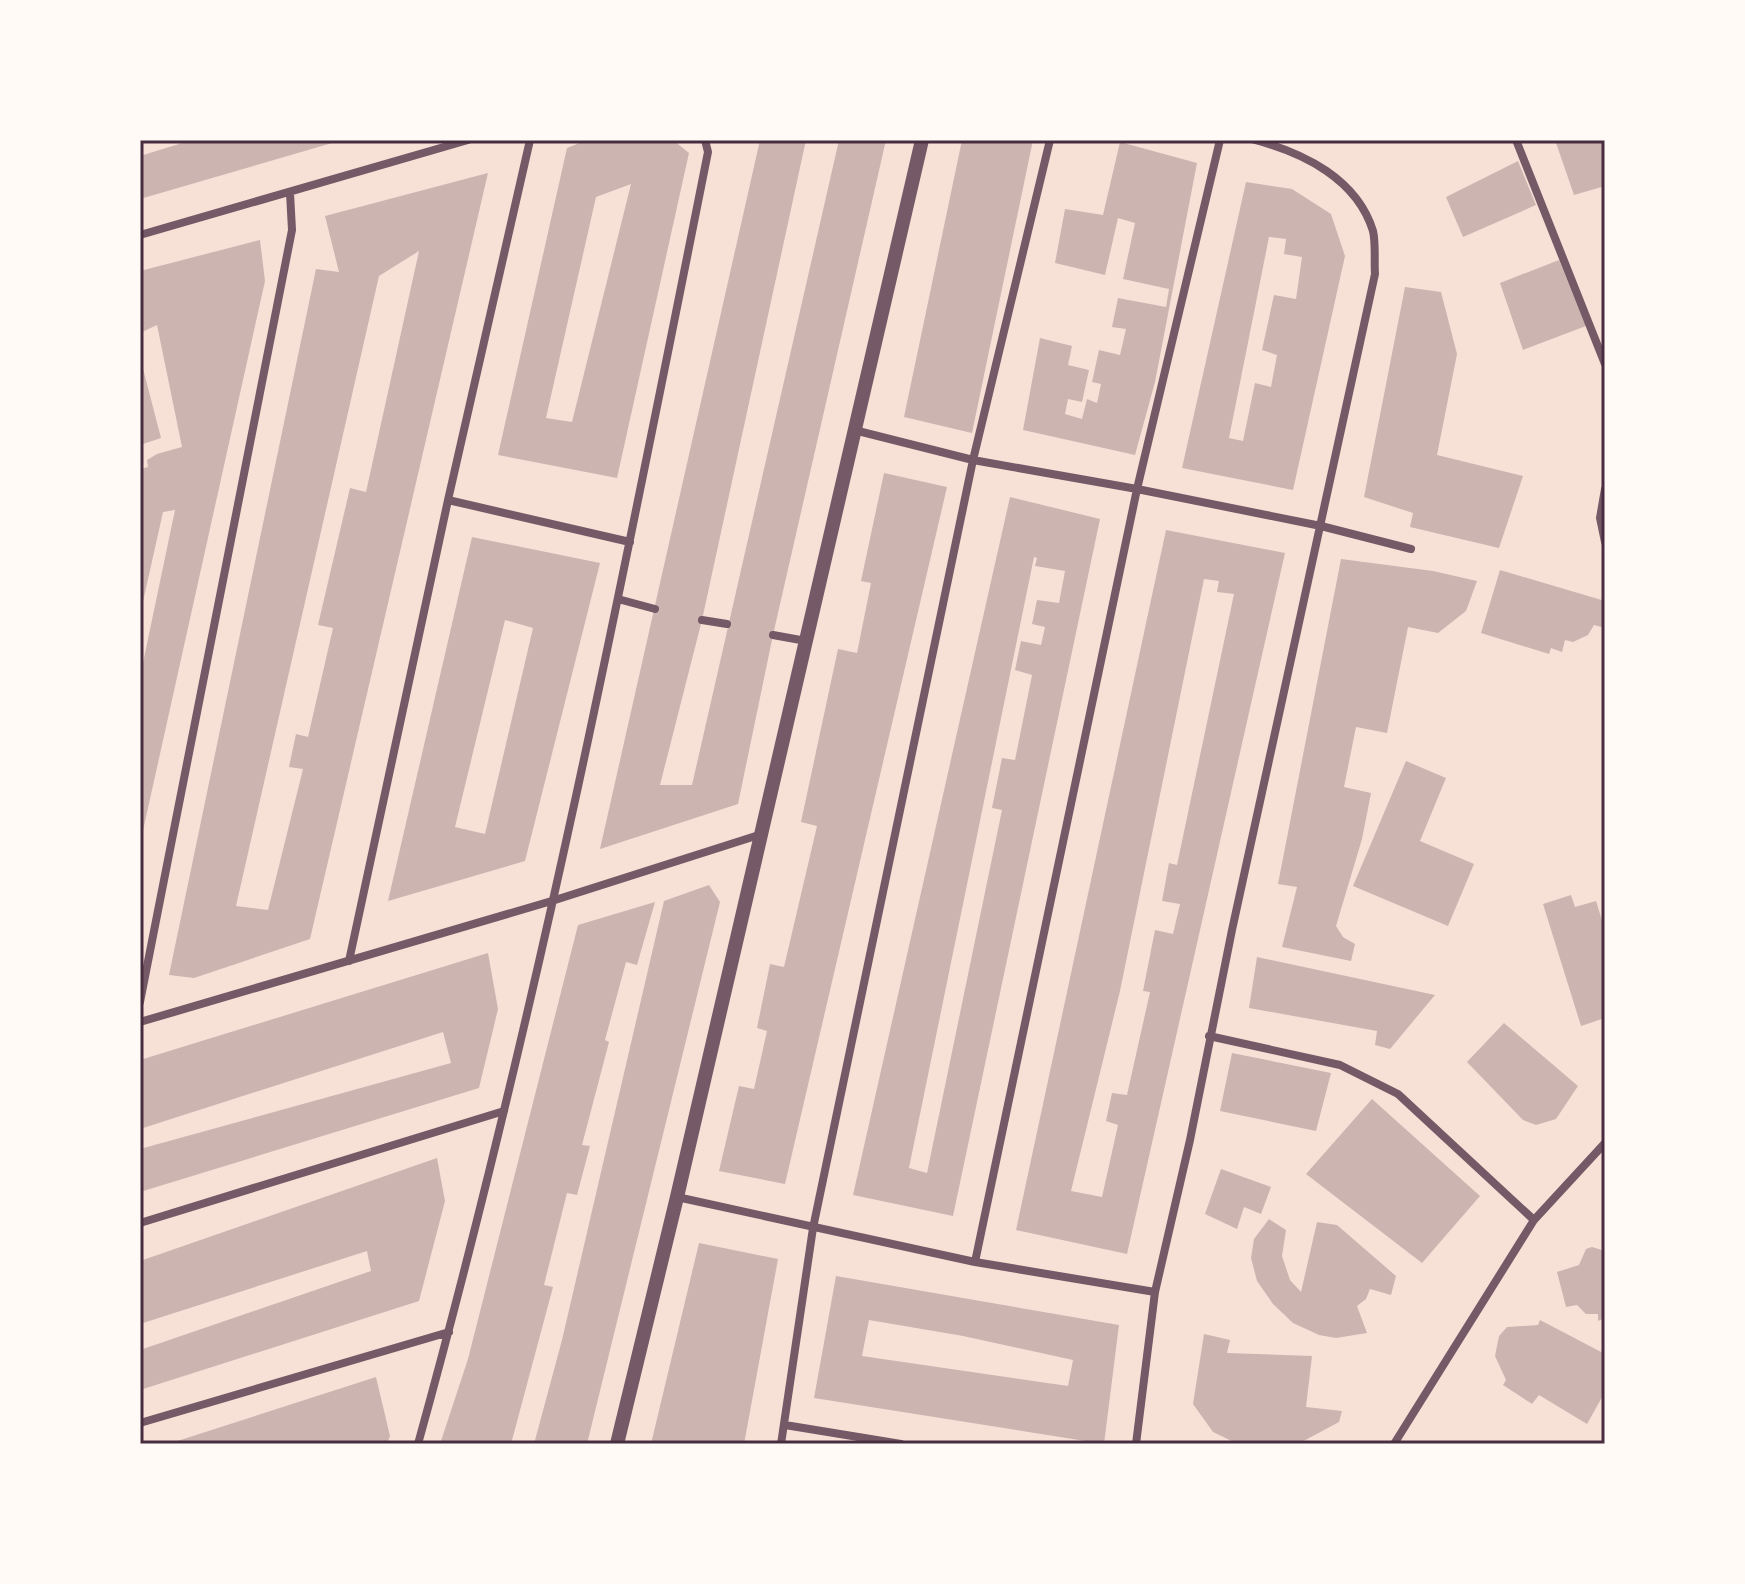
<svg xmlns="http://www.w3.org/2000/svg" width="1745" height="1584" font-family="'IBM Plex Serif',serif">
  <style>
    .building { fill: #ccb4b1; fill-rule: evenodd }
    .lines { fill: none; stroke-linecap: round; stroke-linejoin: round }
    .minor { stroke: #755966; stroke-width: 8 }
    .tertiary { stroke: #755966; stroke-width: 14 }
    .neatline { fill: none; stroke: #4a2c40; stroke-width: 3 }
  </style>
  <rect width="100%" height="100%" fill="#f7e1d7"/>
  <path class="building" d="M192 140H339V141L140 199V156Z
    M587 140H673L689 153 617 478 498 455 567 148ZM631 184 572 422 546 418 596 197Z
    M760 140H806L702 620 660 785H692L839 140H886L773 635 738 804 600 849Z
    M962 140H1033L972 433 904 417Z
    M1555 140H1605V186L1574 195Z
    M1120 142 1197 163 1155 382 1135 455 1023 430 1040 338 1072 346 1068 365 1089 370 1082 402 1068 399 1065 414 1082 419 1087 399 1097 403 1101 384 1092 382 1099 350 1120 355 1126 329 1112 327 1118 298 1166 307 1169 289 1123 279 1135 223 1118 218 1105 275 1055 263 1065 209 1103 215Z
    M1518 161 1536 205 1463 237 1446 197Z
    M488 173 310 939 194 978 169 975 316 269 339 272 325 216ZM419 251 366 492 350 488 318 625 333 628 308 737 296 734 289 767 303 769 268 910 236 906 379 276Z
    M1246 182 1292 189 1331 214 1345 256 1293 490 1182 468ZM1269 237 1286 239 1284 254 1302 257 1296 299 1274 295 1262 350 1277 355 1271 387 1255 383 1243 441 1229 438Z
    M260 240 265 281 140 844V677L175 510 163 512 140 615V469L148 467 147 460 157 454 182 447 157 325 140 333V271Z
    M1559 260 1586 326 1523 350 1500 283Z
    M1405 287 1441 292 1457 354 1437 455 1523 476 1499 548 1410 527 1413 513 1364 497Z
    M140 357 161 438 140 445Z
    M884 473 947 487 785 1184 719 1171 739 1086 754 1089 767 1031 757 1028 770 964 784 967 817 826 801 822 838 649 857 653 871 583 861 581Z
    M1010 497 1100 519 953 1216 853 1195ZM1034 557 1037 558 1035 566 1065 571 1059 603 1037 600 1032 624 1045 627 1041 645 1021 641 1015 670 1032 675 1015 760 1002 758 992 808 1002 810 927 1173 909 1168Z
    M1166 530 1285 553 1127 1254 1016 1230ZM1204 579 1219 581 1217 592 1234 594 1177 865 1169 863 1162 901 1180 904 1173 934 1155 930 1143 991 1150 992 1127 1095 1112 1093 1106 1121 1118 1125 1102 1197 1071 1191 1120 991Z
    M472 537 600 563 525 861 388 901ZM505 620 533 628 485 834 455 827Z
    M1341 559 1433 571 1477 581 1466 611 1438 633 1408 627 1387 733 1356 727 1344 787 1371 793 1362 839 1336 926 1343 937 1355 944 1351 961 1282 947 1297 887 1278 884Z
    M1500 570 1605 601V628L1594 625 1588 635 1573 642 1565 640 1562 652 1551 648 1549 654 1481 633Z
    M1406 761 1446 778 1420 841 1474 864 1448 926 1353 886Z
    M709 885 720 902 587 1444H534L562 1340 664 901Z
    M1571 895 1575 907 1596 901 1605 930V1018L1581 1026 1543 904Z
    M655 902 637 965 626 962 605 1040 609 1042 582 1145 590 1146 577 1195 567 1193 544 1285 553 1287 511 1444H440L468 1359 578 925Z
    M488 953 498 1009 479 1088 140 1192V1149L451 1063 443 1032 140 1129V1060Z
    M1257 957 1435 995 1390 1049 1375 1045 1377 1031 1249 1008Z
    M1504 1023 1578 1086 1556 1119 1536 1125 1523 1120 1467 1062Z
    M1232 1053 1331 1073 1316 1131 1220 1111Z
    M1372 1099 1480 1196 1422 1263 1306 1174Z
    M437 1158 445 1201 419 1301 140 1390V1350L371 1271 367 1251 140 1324V1261Z
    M1221 1169 1271 1187 1261 1214 1244 1207 1237 1229 1205 1214Z
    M1269 1219 1286 1230 1282 1256 1290 1280 1301 1292 1317 1222 1337 1225 1396 1276 1391 1295 1370 1289 1366 1299 1357 1306 1367 1333 1336 1338 1319 1335 1293 1323 1273 1304 1257 1281 1251 1258 1254 1239Z
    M699 1243 778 1259 744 1444H651Z
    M1592 1247 1605 1251V1318L1598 1321V1314H1586L1577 1305 1566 1307 1557 1272 1579 1265 1586 1249Z
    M836 1276 1119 1325 1104 1444 814 1398ZM869 1320 963 1336 1073 1360 1068 1386 862 1356Z
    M1540 1320 1605 1354V1392L1587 1424 1539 1395 1532 1404 1503 1385 1506 1380 1495 1356 1499 1336 1507 1327 1538 1325Z
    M1204 1334 1230 1340 1227 1353 1312 1356 1306 1407 1342 1411 1339 1422 1298 1444H1238L1213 1432 1193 1404Z
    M376 1377 390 1436 387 1444H168Z"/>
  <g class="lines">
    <path class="minor" d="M1516 140 1605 364
      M140 235 468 140
      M854 430 973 460 1137 489 1321 526 1411 549
      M1605 489 1600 518 1605 542
      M448 500 630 542
      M618 599 655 609
      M702 620 727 624
      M773 635 806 641
      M349 961 448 500 530 140
      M140 1002 292 230 290 193
      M140 1022 555 900 762 834
      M1209 1036 1340 1065 1398 1094 1534 1220
      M677 1197 975 1262 1155 1292
      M140 1223 504 1111
      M975 1262 1137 489 1220 140
      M140 1423 449 1332
      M785 1425 901 1444
      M418 1444C536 1018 622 585 708 152L705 140
      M781 1444 813 1228 973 460 1050 140
      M1136 1444 1155 1292 1190 1140 1232 930 1375 274C1374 261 1376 244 1373 231 1357 179 1304 153 1255 140
      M1394 1444 1534 1220 1605 1143"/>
    <path class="tertiary" d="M617 1444 677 1197 922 140"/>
  </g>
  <rect width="1745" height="1584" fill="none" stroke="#fffaf5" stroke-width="284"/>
  <rect x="142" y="142" width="1461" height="1300" class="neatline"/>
</svg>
